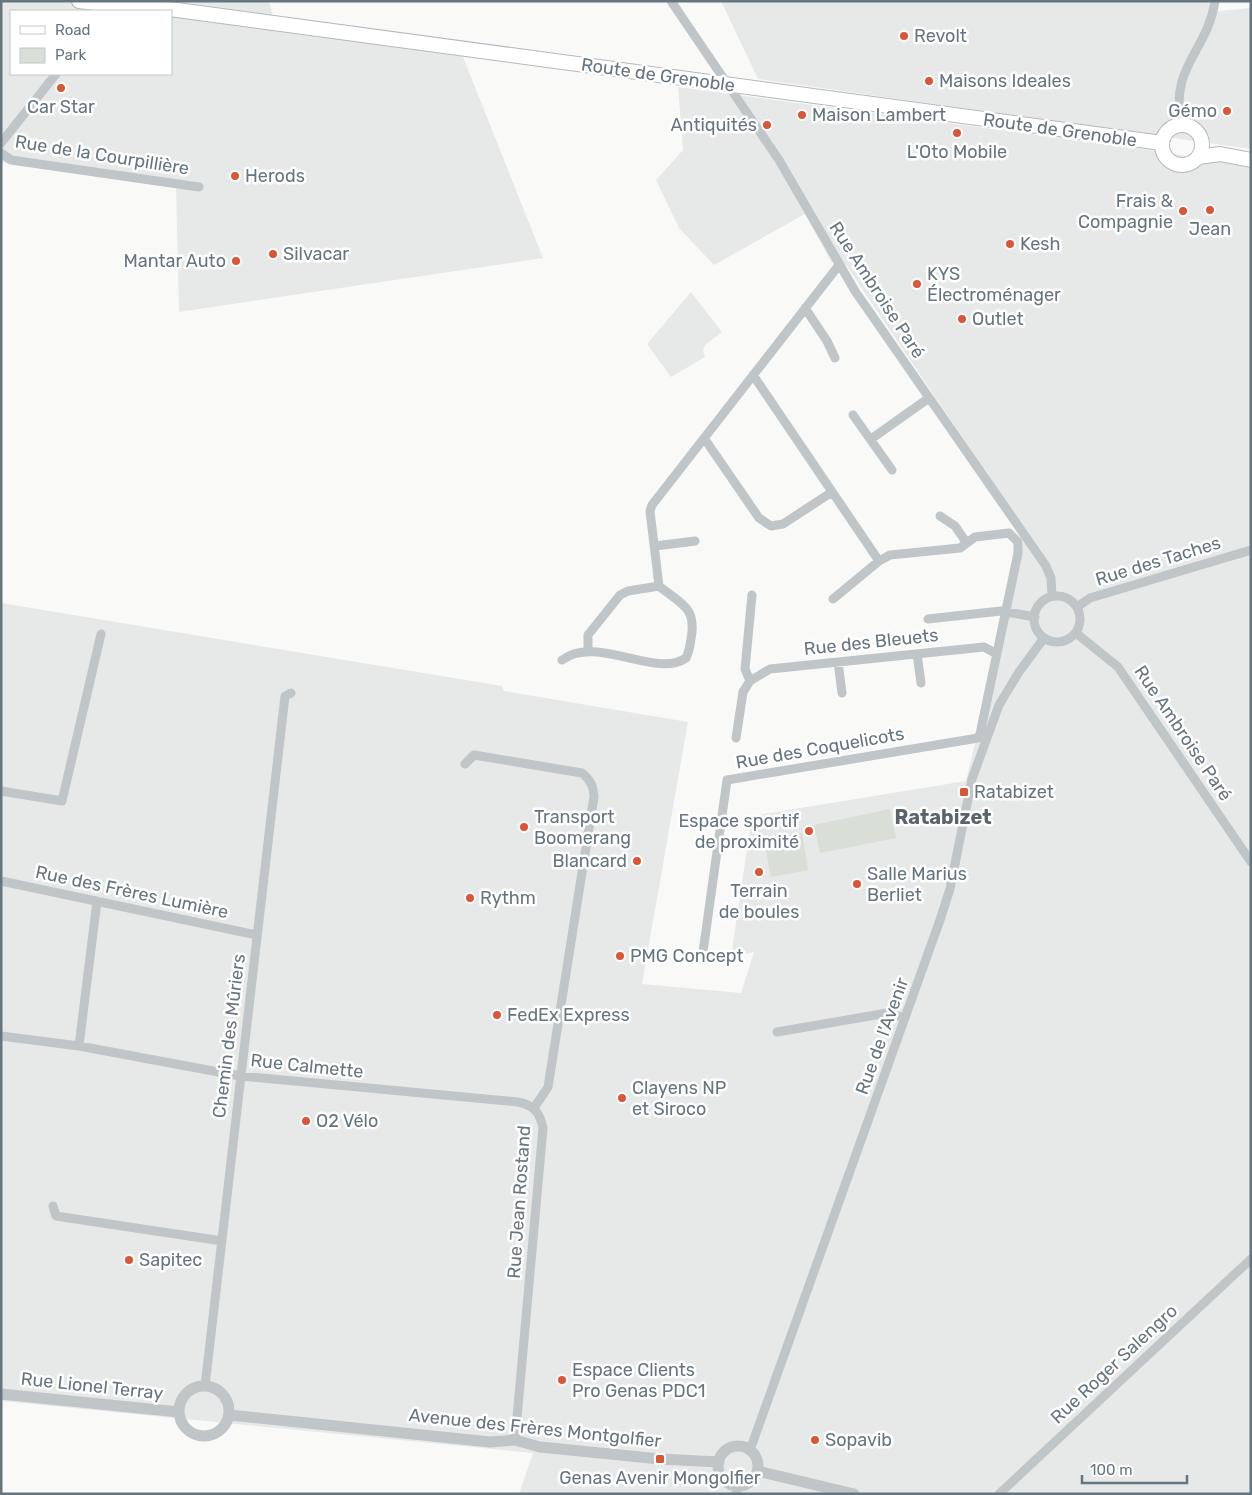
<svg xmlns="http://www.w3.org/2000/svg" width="1252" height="1495" font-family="Rubik,sans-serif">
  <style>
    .built { fill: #e7e8e8; fill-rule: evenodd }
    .green { fill: #d9ded6 }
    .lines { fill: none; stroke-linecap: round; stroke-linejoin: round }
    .primary-casing { stroke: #b4b9bd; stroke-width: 16 }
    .minor { stroke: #c0c5c8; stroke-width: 9 }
    .tertiary { stroke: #c0c5c8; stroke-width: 11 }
    .primary { stroke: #fff; stroke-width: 14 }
    .poi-dot { fill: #d95638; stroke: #fff; stroke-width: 2 }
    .labels { text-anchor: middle; stroke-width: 5; stroke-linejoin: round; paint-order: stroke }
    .poi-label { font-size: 18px; fill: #667680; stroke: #fff; text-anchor: start }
    .street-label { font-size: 18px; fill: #667680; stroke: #fff }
    .quarter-label { font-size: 20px; font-weight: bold; fill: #58646b; stroke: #fff }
  </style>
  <rect width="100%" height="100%" fill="#f9f9f7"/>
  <path class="built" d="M1 1H269L273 17 421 38 463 57 543 258 179 312 176 188 1 162ZM11 11H171V74H11Z
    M721 1H1209V12L1251 8V149L758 79Z
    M678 87 1144 149 1251 167V1494H519L533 1453 1 1401V603L502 686 504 691 688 722 642 984 741 993 754 952 731 957 752 816 966 781 1026 532 846 265 832 263 805 214 714 265 679 228 656 180 683 150Z
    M691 292 722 332 705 345 703 351 705 357 671 377 647 344Z"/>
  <path class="green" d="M890 809 896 838 820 853 814 825Z
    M802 833 808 870 771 877 764 840Z"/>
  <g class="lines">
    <g class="primary-casing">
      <path id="primary" d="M79 1 135 8 155 7 1162 143
        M1162 145a20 20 0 1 1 40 0a20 20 0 1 1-40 0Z
        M1198 157 1220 154 1251 160"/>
    </g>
    <path class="minor" d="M671 1 779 160 855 291 1046 566 1051 578 1052 596
      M1181 124C1170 65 1207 53 1215 1
      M1 143 56 74
      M1 153 11 160 199 187
      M805 308 827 341 835 358
      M753 375 879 561
      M853 415 892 470
      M704 438 759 518 771 526 783 524 832 492
      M871 439 929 398
      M940 516 955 526 966 542
      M655 546 695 541
      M1034 619a23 23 0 1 1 46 0a23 23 0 1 1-46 0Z
      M1077 607 1090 598 1251 550
      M928 619 1001 611 1035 617
      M1076 633 1118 667 1251 862
      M588 651V635L620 595 628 591 659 586 650 511 652 505 839 265
      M917 654 921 683
      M562 660C596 634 656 679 686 658 689 652 690 646 691 639 697 607 681 604 659 586
      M838 662 842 693
      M750 681 770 669 984 647 997 654
      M736 738 743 692 750 681 745 669 752 595
      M465 764 474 755 582 773C591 780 593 786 594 797L548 1087 534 1108
      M1 791 62 801 101 634
      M1 881 257 935
      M702 959 727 780 978 738 980 734 1018 553V542L1009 533 975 537 960 548 890 555 879 561 833 599
      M777 1032 887 1013 905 1018
      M1 1036 79 1046 240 1076 518 1102C534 1105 540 1113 543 1128L515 1440
      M79 1046 97 901
      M53 1206 56 1216 222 1241
      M205 1386 285 696 291 693
      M750 1450 940 920 950 889 972 779 999 705 1019 672 1044 638
      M736 1494 738 1486
      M999 1494 1251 1259"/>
    <path class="tertiary" d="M179 1411a25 25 0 1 1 50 0a25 25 0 1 1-50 0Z
      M1 1394 179 1412
      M229 1415 490 1442 515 1440 540 1447 660 1459 719 1462
      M718 1466a20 20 0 1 1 40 0a20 20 0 1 1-40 0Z
      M757 1471 854 1494"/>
    <use href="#primary" class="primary"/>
  </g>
  <g class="poi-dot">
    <circle cx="904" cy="36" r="5"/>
    <circle cx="929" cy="81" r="5"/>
    <circle cx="61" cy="88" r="5"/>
    <circle cx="1227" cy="111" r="5"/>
    <circle cx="802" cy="115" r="5"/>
    <circle cx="767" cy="125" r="5"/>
    <circle cx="957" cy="133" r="5"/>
    <circle cx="235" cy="176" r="5"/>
    <circle cx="1210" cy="210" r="5"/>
    <circle cx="1183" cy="211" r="5"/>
    <circle cx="1010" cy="244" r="5"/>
    <circle cx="273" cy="254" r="5"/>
    <circle cx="236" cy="261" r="5"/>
    <circle cx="917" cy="284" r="5"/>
    <circle cx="962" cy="319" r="5"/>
    <rect x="959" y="787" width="10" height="10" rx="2.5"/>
    <circle cx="524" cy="827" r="5"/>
    <circle cx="809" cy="831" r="5"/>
    <circle cx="637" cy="861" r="5"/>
    <circle cx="759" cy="872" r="5"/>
    <circle cx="857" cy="884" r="5"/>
    <circle cx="470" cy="898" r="5"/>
    <circle cx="620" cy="956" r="5"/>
    <circle cx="497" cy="1015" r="5"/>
    <circle cx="622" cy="1098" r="5"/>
    <circle cx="306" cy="1121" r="5"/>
    <circle cx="129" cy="1260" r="5"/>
    <circle cx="562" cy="1380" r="5"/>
    <circle cx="815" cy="1440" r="5"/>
    <rect x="655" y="1454" width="10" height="10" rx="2.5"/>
  </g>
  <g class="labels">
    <g class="poi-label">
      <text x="914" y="42">Revolt</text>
      <text x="939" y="87">Maisons Ideales</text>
      <text x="61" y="113" text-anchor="middle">Car Star</text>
      <text x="1217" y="117" text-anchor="end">Gémo</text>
      <text x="812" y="121">Maison Lambert</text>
      <text x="757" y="131" text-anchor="end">Antiquités</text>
      <text x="957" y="158" text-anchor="middle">L'Oto Mobile</text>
      <text x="245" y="182">Herods</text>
      <text x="1173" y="207" text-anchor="end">Frais &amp;<tspan x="1173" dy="21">Compagnie</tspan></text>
      <text x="1210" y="235" text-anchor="middle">Jean</text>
      <text x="1020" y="250">Kesh</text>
      <text x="283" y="260">Silvacar</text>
      <text x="226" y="267" text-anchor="end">Mantar Auto</text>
      <text x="927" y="280">KYS<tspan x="927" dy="21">Électroménager</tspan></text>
      <text x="972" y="325">Outlet</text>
      <text x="974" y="798">Ratabizet</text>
      <text x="534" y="823">Transport<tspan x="534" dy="21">Boomerang</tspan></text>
      <text x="799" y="827" text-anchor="end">Espace sportif<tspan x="799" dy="21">de proximité</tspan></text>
      <text x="627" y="867" text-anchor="end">Blancard</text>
      <text x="867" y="880">Salle Marius<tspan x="867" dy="21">Berliet</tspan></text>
      <text x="759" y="897" text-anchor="middle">Terrain<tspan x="759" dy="21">de boules</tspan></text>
      <text x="480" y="904">Rythm</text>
      <text x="630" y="962">PMG Concept</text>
      <text x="507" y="1021">FedEx Express</text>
      <text x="632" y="1094">Clayens NP<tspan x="632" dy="21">et Siroco</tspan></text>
      <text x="316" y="1127">O2 Vélo</text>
      <text x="139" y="1266">Sapitec</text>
      <text x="572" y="1376">Espace Clients<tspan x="572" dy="21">Pro Genas PDC1</tspan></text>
      <text x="825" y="1446">Sopavib</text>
      <text x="660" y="1484" text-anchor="middle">Genas Avenir Mongolfier</text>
    </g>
    <g class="street-label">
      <text transform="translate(658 75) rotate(8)" y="6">Route de Grenoble</text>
      <text transform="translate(1060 130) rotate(8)" y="6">Route de Grenoble</text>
      <text transform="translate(102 155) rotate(9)" y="6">Rue de la Courpillière</text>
      <text transform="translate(877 290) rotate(57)" y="6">Rue Ambroise Paré</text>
      <text transform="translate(1158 561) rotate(-17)" y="6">Rue des Taches</text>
      <text transform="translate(871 642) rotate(-6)" y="6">Rue des Bleuets</text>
      <text transform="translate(1183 733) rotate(56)" y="6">Rue Ambroise Paré</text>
      <text transform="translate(820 748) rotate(-10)" y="6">Rue des Coquelicots</text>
      <text transform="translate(132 892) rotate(12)" y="6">Rue des Frères Lumière</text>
      <text transform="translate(229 1036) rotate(-83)" y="6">Chemin des Mûriers</text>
      <text transform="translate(882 1036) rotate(-70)" y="6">Rue de l'Avenir</text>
      <text transform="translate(307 1066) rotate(6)" y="6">Rue Calmette</text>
      <text transform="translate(519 1202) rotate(-86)" y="6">Rue Jean Rostand</text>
      <text transform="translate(1114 1364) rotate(-43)" y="6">Rue Roger Salengro</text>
      <text transform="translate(92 1386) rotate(6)" y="6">Rue Lionel Terray</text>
      <text transform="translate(535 1428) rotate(6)" y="6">Avenue des Frères Montgolfier</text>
    </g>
    <g class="quarter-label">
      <text x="943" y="824">Ratabizet</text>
    </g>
  </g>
  <rect width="1252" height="1495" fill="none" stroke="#667680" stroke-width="5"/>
  <rect x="10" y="10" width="162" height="65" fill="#ffffff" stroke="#c2c8cc"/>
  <rect x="20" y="26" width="25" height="8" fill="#ffffff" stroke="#c2c8cc"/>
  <text x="55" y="35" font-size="15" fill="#667680">Road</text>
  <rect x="20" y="48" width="25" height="15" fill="#d9ded6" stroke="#c2c8cc"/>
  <text x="55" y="60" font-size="15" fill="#667680">Park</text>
  <path d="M1082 1475v8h105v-8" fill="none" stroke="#667680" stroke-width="2.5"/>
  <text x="1090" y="1475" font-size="15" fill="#667680" stroke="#ffffff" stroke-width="4" paint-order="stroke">100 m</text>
</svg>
